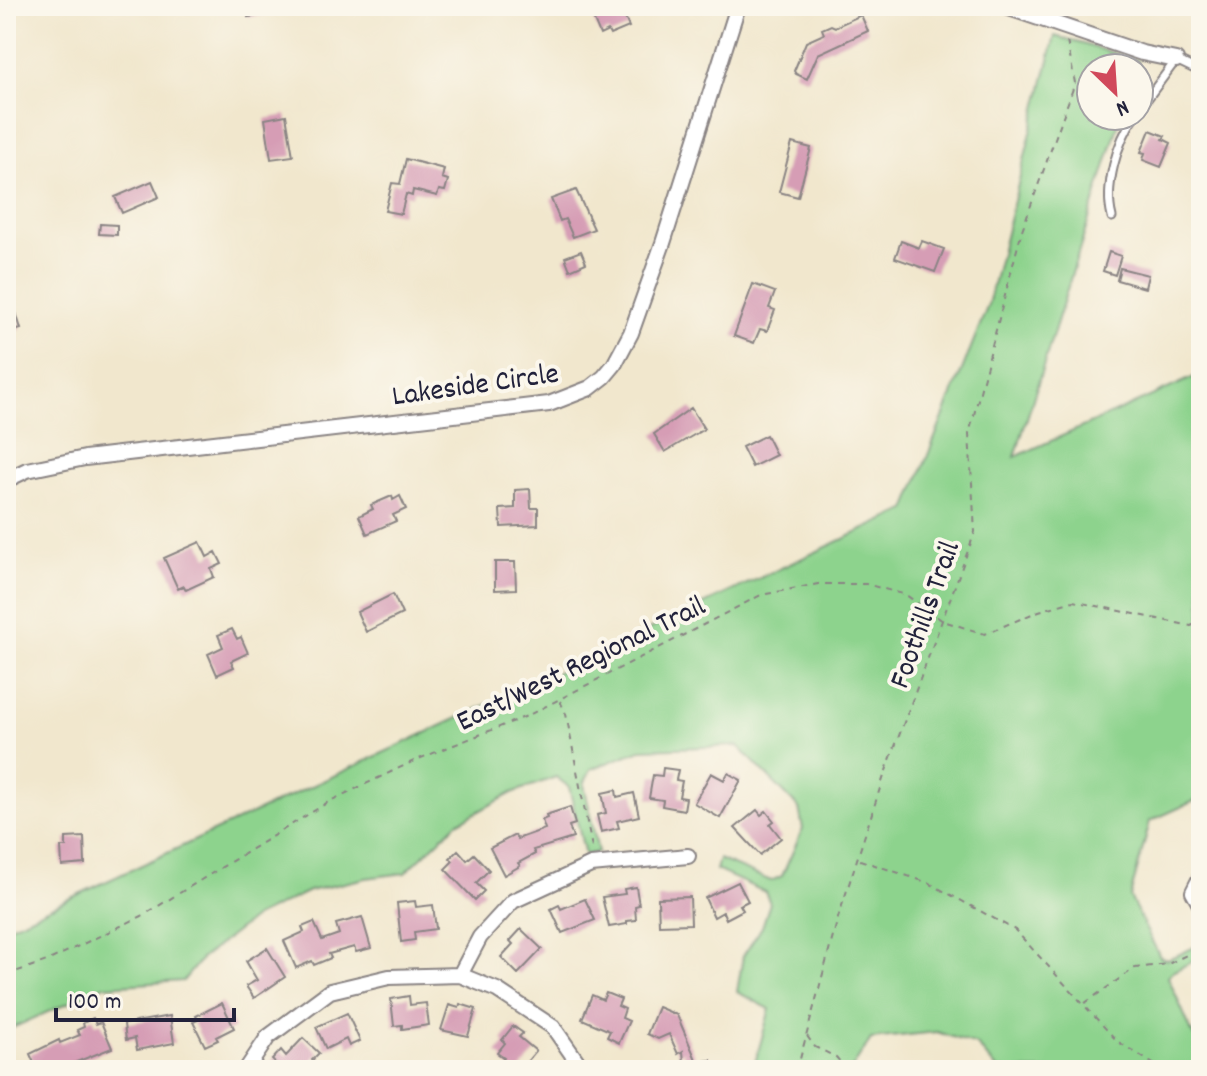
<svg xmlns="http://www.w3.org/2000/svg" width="1207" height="1076" font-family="Dekko,sans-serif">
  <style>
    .green { fill: #8dd38d; stroke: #587a64; stroke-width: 2 }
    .building { fill: #d69db5 }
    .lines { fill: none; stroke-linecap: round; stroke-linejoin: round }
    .lane-casing { stroke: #8a8484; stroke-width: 11 }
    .street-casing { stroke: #8a8484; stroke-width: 18 }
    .path { stroke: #8a8484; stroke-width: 2; stroke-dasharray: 6 6; stroke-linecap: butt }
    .lane { stroke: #fff; stroke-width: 7 }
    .street { stroke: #fff; stroke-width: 14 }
    .labels { text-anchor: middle; stroke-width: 8; stroke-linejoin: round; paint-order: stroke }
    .street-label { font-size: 30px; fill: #22223b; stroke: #fbf7ec }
  </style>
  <rect width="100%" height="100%" fill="#fbf7ec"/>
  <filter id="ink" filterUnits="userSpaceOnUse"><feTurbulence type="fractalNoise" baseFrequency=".0125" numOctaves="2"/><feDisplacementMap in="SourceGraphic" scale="16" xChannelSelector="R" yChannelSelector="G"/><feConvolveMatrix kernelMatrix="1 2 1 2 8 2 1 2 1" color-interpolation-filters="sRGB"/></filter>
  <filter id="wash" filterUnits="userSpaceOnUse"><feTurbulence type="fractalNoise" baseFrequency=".006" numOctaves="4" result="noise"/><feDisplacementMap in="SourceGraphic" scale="32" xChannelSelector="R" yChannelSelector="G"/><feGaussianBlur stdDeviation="1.8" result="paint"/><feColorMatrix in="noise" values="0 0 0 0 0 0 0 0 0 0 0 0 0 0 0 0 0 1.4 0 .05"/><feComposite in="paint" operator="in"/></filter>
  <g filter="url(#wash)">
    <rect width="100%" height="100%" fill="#f1e7cd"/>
    <path class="green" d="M1055 36 1138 60 1135 68H1091V116H1121L1015 457 1201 374V798L1150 821 1130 897 1160 957 1167 960 1201 944V957L1172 972 1168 977 1194 1037 1201 1039V1070H998L977 1045 937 1032 871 1039 851 1070H753L770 1009 737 992 743 956 762 927 770 903 765 892 716 870 719 859 771 881 782 876 803 829 799 808 738 746 643 749 591 769 584 784 598 852 585 855 569 787 556 777 512 793 457 823 405 873 366 878 309 891 255 917 201 959 183 981 105 986 6 1031V928L906 510 988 305Z"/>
    <g id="blocks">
      <path class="building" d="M247 6H284V12L248 17Z
        M588 6H615L617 11 621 9 629 27 610 35 608 31 600 35Z
        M861 15 868 31 818 54 807 79 796 74 794 71 806 42 824 34 822 29 831 25 835 27Z
        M286 115 293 156 271 159 265 119Z
        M1150 130 1165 136 1163 139 1171 143 1161 167 1143 160 1145 153 1141 152Z
        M792 143 811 148 798 197 779 192Z
        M406 159 444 169 442 178 448 180 445 191 439 190 437 196 413 190 412 196 406 194 401 214 385 211 392 183 400 184Z
        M152 181 159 197 122 213 115 197Z
        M576 190 594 229 573 237 565 219 560 221 551 199Z
        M100 224 117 225V235L99 234Z
        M901 241 919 248 922 241 944 249 935 272 895 258Z
        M581 251 586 263 570 270 565 257Z
        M1109 252 1121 256 1115 275 1103 271Z
        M1120 268 1148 275 1145 288 1117 280Z
        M753 284 775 292 769 308 775 310 767 331 760 329 754 343 734 336Z
        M15 309 21 329 6 333V311Z
        M691 408 704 429 665 452 654 434Z
        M766 435 776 455 752 467 742 447Z
        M530 489 531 508H538V525L501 527 500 509 515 508V490Z
        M392 496 393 500 400 496 406 509 393 515 396 521 367 534 359 516 373 509 371 505Z
        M200 542 207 557 216 552 222 564 211 569 214 577 186 590 184 586 178 589 164 558Z
        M495 562H515L516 589 495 590Z
        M393 594 402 614 366 632 357 612Z
        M232 629 237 639 241 637 248 653 231 661 234 667 217 675 208 654 223 647 218 635Z
        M663 768 678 770 676 780 682 781 679 797 686 798 684 810 662 806 663 800 649 798 653 775 662 776Z
        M711 773 724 780 728 773 741 780 720 818 694 803Z
        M616 790 617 797 634 793 639 816 617 821 619 828 601 832 597 815 606 813 602 793Z
        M570 807 575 824 569 826 573 838 533 850 535 854 518 863 520 866 504 875 490 848 515 835 517 839 545 829 542 820 547 818 546 815Z
        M757 810 761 815 766 811 774 821 770 824 781 838 760 855 735 828Z
        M84 837 85 864 62 866 61 847H66V838Z
        M458 850 467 860 474 854 489 870 476 883 484 891 475 900 445 869 453 861 450 858Z
        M738 882 748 901 740 905 743 910 726 919 723 912 714 917 705 898Z
        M636 887 639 905 635 906 636 920 627 921V924L609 927 602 897 625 894 624 889Z
        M690 897 691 924 659 925 658 898Z
        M585 899 595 920 562 933 551 909 559 905 561 909Z
        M415 901 416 907 433 905 436 929 414 932 415 940 401 942 397 903Z
        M362 917 371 948 356 952 354 947 329 954 331 958 314 965 312 961 296 968 284 941 304 932 302 927 314 922 322 940 339 934 336 924Z
        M521 929 542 949 518 974 501 957 513 944 510 941Z
        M267 948 285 977 254 998 246 986 257 980 246 961Z
        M606 993 621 999 618 1006 625 1009 622 1018 629 1021 619 1043 607 1037 610 1031 582 1019 592 995 603 1000Z
        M409 996 410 1005 426 1003 429 1025 402 1029V1025L394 1026 391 999Z
        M222 1003 234 1028 216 1037 218 1040 205 1046 193 1022 198 1020 196 1016Z
        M460 1004 476 1009 468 1036 441 1030 449 1005 459 1008Z
        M658 1007 677 1015 697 1062 711 1060 712 1070H680V1063H684L683 1051 678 1054 669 1034 658 1039 647 1034Z
        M347 1013 360 1041 349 1046 346 1039 326 1049 316 1027Z
        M170 1016 174 1043 137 1050 135 1038 126 1040 124 1024Z
        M93 1018 96 1024 101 1022 112 1048 56 1070H37L30 1054 59 1040 60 1043 80 1035 77 1030 84 1027 83 1023Z
        M513 1026 523 1033 519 1037 536 1051 520 1070H512L502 1061 504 1058 497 1053 505 1043 502 1040Z
        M303 1038 319 1053 312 1060 315 1063 308 1070H282L272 1060 281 1050 286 1056Z"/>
    </g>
  </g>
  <g filter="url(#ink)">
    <use href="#blocks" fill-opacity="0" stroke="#8a8484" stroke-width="2"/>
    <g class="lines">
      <g class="lane-casing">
        <path id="lane" d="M1139 110 1176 60 1201 72
          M1112 217C1104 187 1117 141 1135 116"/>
      </g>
      <g class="street-casing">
        <path id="street" d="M1003 6 1142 53 1176 60
          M6 480 27 470 85 458 549 404 590 388 604 377 614 365 631 333 663 243 738 6
          M1201 876 1193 892 1201 906
          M460 975 480 937 513 901 591 865 688 856
          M246 1070 268 1037 330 991 389 977 460 975 497 990 553 1027 583 1070"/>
      </g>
      <path class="path" d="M560 701 566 714 593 853
        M860 860 929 883 1015 930 1117 1041 1163 1070
        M6 975 47 961 142 916 330 801 416 760 527 716 761 595 818 584H866L906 595 943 621 985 634 1039 611 1073 601 1191 626 1201 621
        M1085 1003 1135 968 1168 964 1201 948
        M807 1036 815 1047 836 1057 847 1070
        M754 1068 760 1070
        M797 1070 838 918 884 776 975 532 969 434 1022 230 1075 83 1067 41"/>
      <use href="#lane" class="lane"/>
      <use href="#street" class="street"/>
    </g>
  </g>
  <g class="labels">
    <g class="street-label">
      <text transform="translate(475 383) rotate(-8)" y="10">Lakeside Circle</text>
      <text transform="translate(923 614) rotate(-70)" y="10">Foothills Trail</text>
      <text transform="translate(580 662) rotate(-26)" y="10">East/West Regional Trail</text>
    </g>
  </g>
  <rect width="1207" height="1076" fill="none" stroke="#fbf7ec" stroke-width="32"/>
  <g transform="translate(1115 92) rotate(155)"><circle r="38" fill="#fbf7ec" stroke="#a4a2a5" stroke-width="2"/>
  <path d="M0-6L14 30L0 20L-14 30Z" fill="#d1495b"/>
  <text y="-12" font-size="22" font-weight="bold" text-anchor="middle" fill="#22223b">N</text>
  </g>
  <path d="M56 1008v12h178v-12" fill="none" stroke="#22223b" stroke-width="4"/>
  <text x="68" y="1008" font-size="24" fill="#22223b" stroke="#fbf7ec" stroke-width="6" paint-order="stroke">100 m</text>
</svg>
